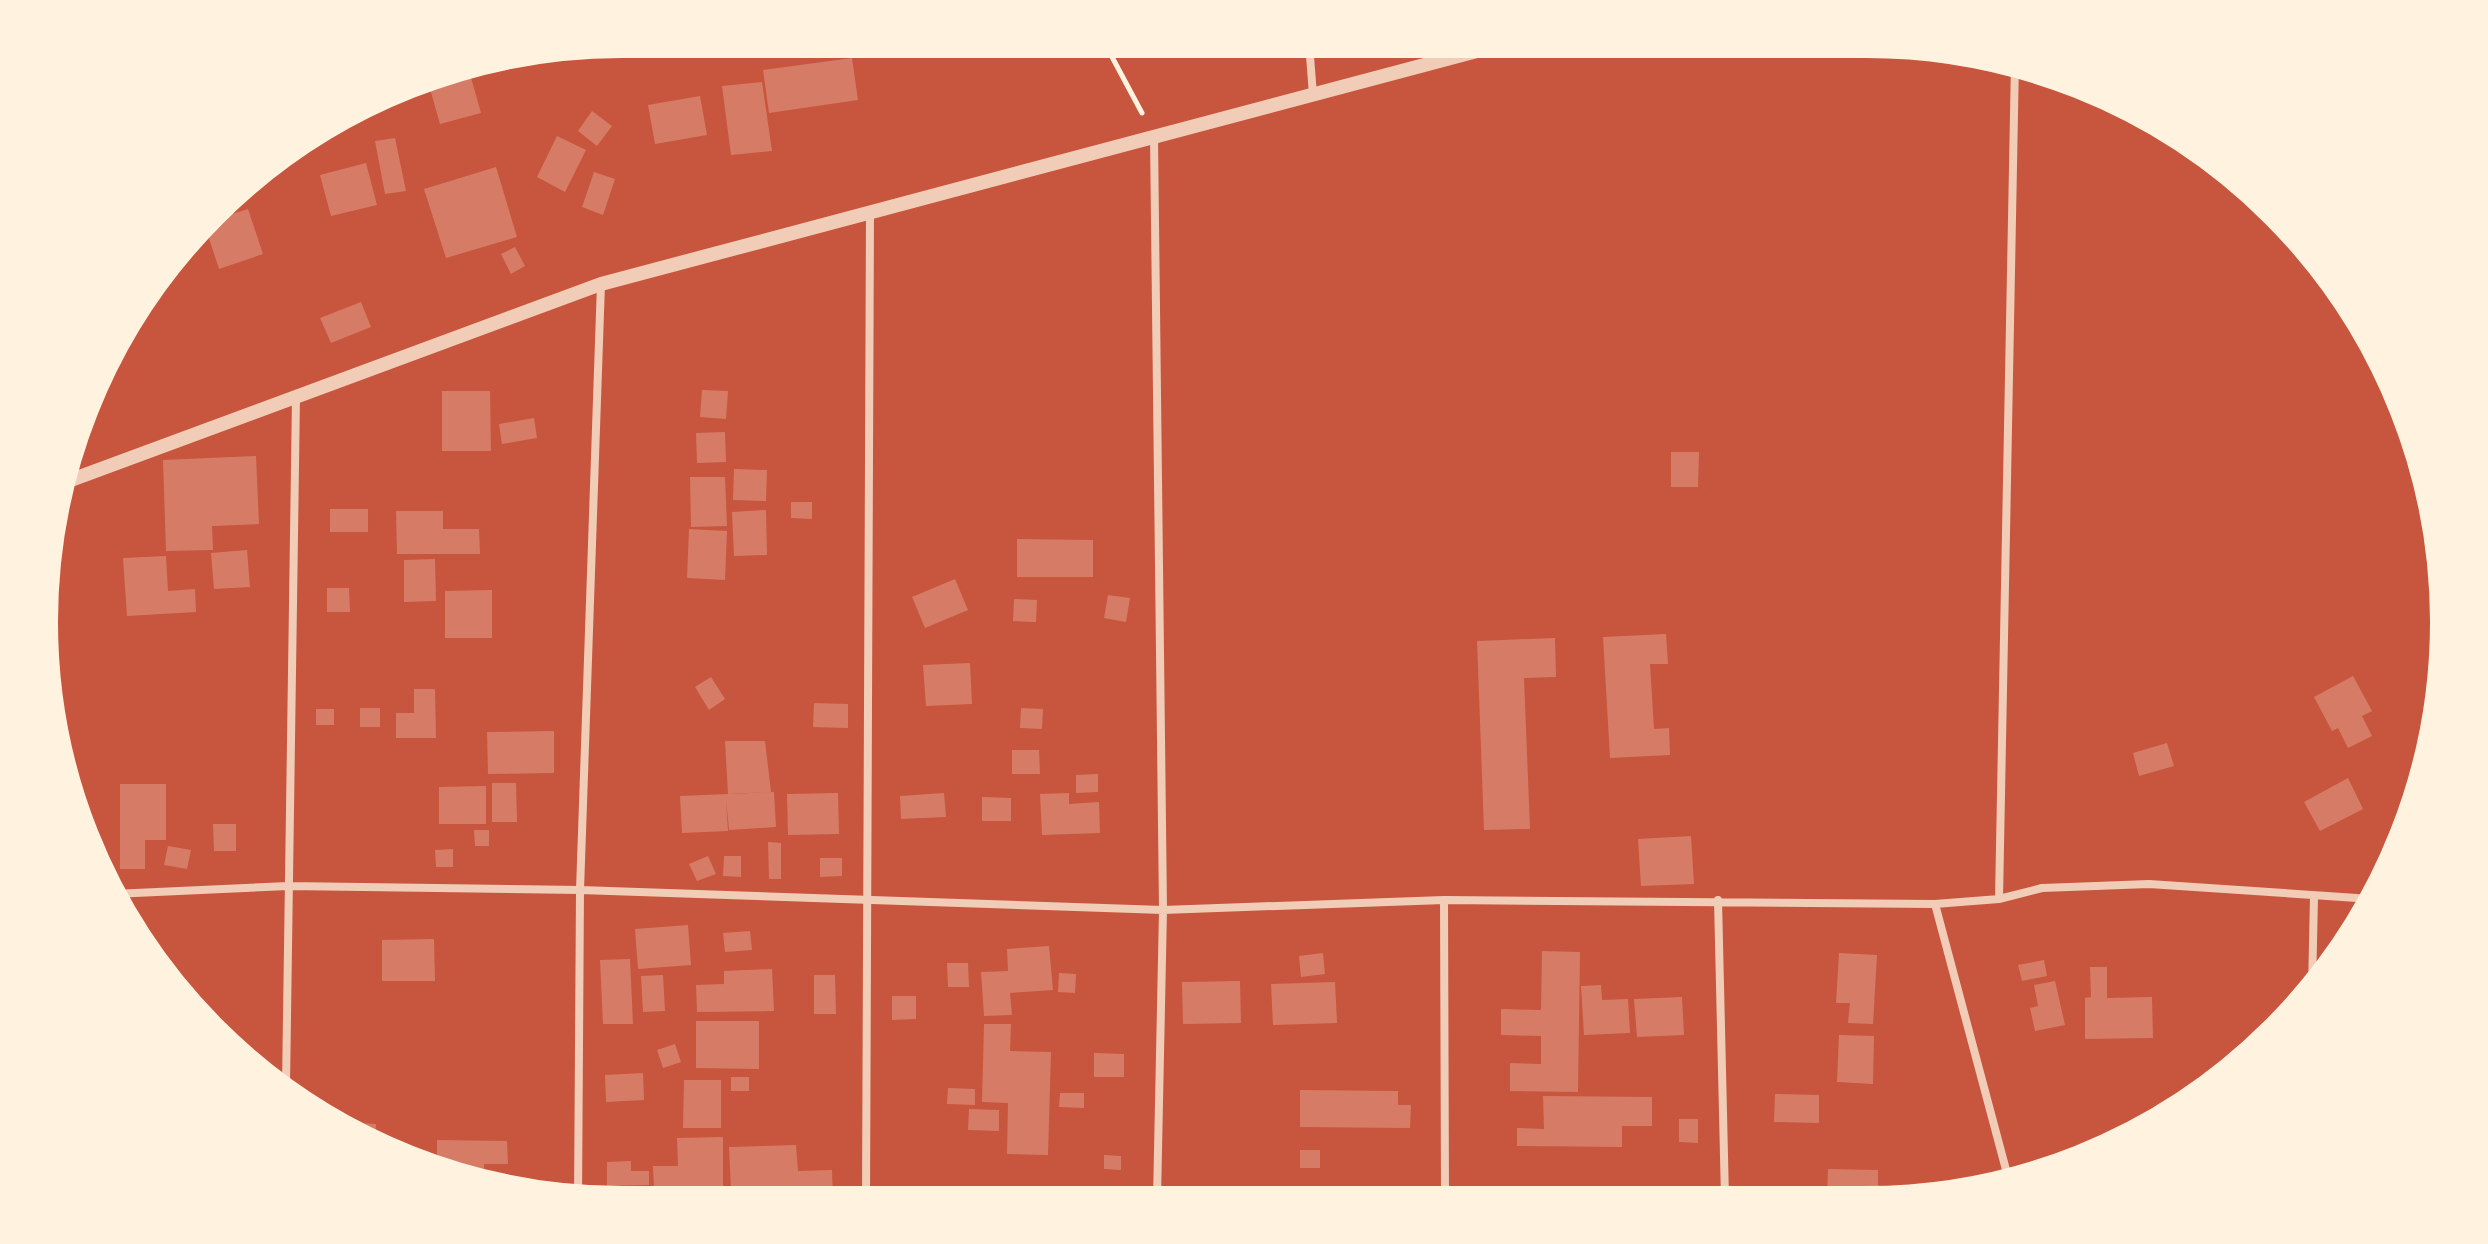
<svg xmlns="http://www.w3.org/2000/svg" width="2488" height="1244" font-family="'IBM Plex Serif',serif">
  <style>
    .building { fill: #d67c66 }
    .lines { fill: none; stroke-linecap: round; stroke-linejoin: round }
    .path { stroke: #fff3e0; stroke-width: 5 }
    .minor { stroke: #f1ccb7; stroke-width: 8 }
    .tertiary { stroke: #f1ccb7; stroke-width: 14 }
    .rim { fill: none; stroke: #fff3e0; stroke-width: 4 }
  </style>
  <rect width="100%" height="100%" fill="#c8553d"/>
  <path class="building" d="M852 58 858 100 769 113 763 70Z
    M468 67 481 113 440 124 427 78Z
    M762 82 772 151 731 155 722 86Z
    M700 96 707 135 655 144 648 105Z
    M592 111 612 126 597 146 578 131Z
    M557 136 586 150 565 192 537 177Z
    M395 138 406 191 385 194 375 141Z
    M366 163 377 205 331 216 320 175Z
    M496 167 517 237 446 258 424 189Z
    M594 172 615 179 603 215 582 207Z
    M248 209 263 254 219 269 204 223Z
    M515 247 525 266 511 274 501 254Z
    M361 302 371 327 331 343 320 318Z
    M702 390 728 391 726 419 700 417Z
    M442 391H490L491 451H442Z
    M534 418 537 438 502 444 499 424Z
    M725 432 726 462 697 463 696 433Z
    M1671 452H1699L1698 487H1671Z
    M256 456 259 524 212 526 213 550 166 551 163 460Z
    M734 469 767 470 766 501 733 500Z
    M690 477H725L727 526 691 527Z
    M791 502H812V519L791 518Z
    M330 509H368V532H330Z
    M766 510 767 555 734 556 732 512Z
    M396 511H443V529H479L480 554H397Z
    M689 529 727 531 725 580 687 578Z
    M1017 539 1093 540V577H1017Z
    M247 550 250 587 214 589 211 553Z
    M166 556 168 591 195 589 196 612 127 616 123 558Z
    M435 559 436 601 404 602V560Z
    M955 579 968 610 925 628 912 597Z
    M327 588H349L350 612H327Z
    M492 590V638H445V591Z
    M1108 595 1130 598 1126 622 1104 618Z
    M1014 599 1037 600 1036 622 1013 621Z
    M1666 634 1668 664H1650L1654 729 1669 728 1670 755 1610 758 1603 637Z
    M1555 638 1556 677 1524 678 1530 829 1484 830 1477 641Z
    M970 663 972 704 926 706 923 665Z
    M2353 676 2372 711 2362 716 2372 736 2348 748 2338 728 2332 731 2314 697Z
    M711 677 725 699 709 710 695 687Z
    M414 689H435L436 738H396V713H414Z
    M814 703 848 704V728L813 727Z
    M360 708H380V727H360Z
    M1021 708 1043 709 1042 729 1020 728Z
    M316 709H334V725H316Z
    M554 731V773L488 774 487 732Z
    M725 741H765L771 792 728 794Z
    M2167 743 2174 766 2139 776 2133 753Z
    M1012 750H1039L1040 774H1012Z
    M1098 774V792L1076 793V775Z
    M2348 778 2363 809 2320 831 2304 802Z
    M492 783H516L517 822H492Z
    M120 784H166V840H145V869H120Z
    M486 786V824H439V787Z
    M774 792 776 827 729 830 726 799 728 831 682 833 680 796Z
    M838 793 839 834 788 835 787 794Z
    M944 793 946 817 901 819 900 796Z
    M1069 793V804L1099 802 1100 833 1042 835 1040 794Z
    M982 797 1011 798V821H982Z
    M213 824H236V851H214Z
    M474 830H489V846H475Z
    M1691 836 1694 884 1641 886 1638 839Z
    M768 842 781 843V879H769Z
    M168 846 191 850 187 869 164 865Z
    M453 849V867H436L435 850Z
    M708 856 716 874 697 881 689 864Z
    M724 856H741V877L723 876Z
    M820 858H842V876L820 877Z
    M688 925 691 965 638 969 635 929Z
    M750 931 752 950 725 952 723 933Z
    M434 939 435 981H382V940Z
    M1049 946 1053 990 1010 993 1012 1015 984 1016 981 972 1008 971 1007 949Z
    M1542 951 1580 952 1578 1092 1510 1091V1063L1541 1064V1036L1501 1035V1009L1541 1010Z
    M1323 953 1325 974 1301 977 1299 956Z
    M1839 953 1877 955 1873 1024 1848 1023 1850 1003H1836Z
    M630 959 633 1024H603L600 960Z
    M2044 960 2047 976 2022 981 2018 965Z
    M947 963H968L969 987H948Z
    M2090 967H2107V998L2152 997 2153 1038 2085 1039V998L2091 997Z
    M772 969 774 1011 697 1012 696 985 724 984V971Z
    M1059 973 1076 974 1075 993 1058 992Z
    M663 975 665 1011 643 1012 641 976Z
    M814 975H835L836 1014H814Z
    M1240 981 1241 1023 1183 1024 1182 982Z
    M2055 981 2065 1025 2035 1031 2030 1008 2038 1006 2034 985Z
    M1335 982 1337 1023 1273 1025 1271 984Z
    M1601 985 1602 1000 1628 999 1630 1033 1584 1035 1581 986Z
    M892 996H916V1019L892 1020Z
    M1682 997 1684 1035 1637 1037 1634 999Z
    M696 1021H759V1069L696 1068Z
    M984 1024H1011L1010 1051 1051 1052 1048 1155 1007 1154 1008 1103 982 1102Z
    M1839 1035 1874 1036 1873 1084 1837 1082Z
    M675 1044 681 1062 663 1068 657 1050Z
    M1094 1053 1124 1054V1077H1094Z
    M643 1073 644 1100 606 1102 605 1075Z
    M731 1077H749V1091H731Z
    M684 1080H721V1128H683Z
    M948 1088 975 1089V1105L947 1104Z
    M1300 1090 1398 1091V1105H1411L1410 1128 1300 1127Z
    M1060 1093H1084V1108L1059 1107Z
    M1775 1094 1819 1095V1123L1774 1122Z
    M1543 1096 1652 1097V1126H1622V1147L1517 1146V1128L1544 1129Z
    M969 1109 999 1110V1131L968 1130Z
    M1679 1119H1698V1143L1679 1142Z
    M337 1122 376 1124 375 1141H364Z
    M723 1137V1189L654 1190 653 1166H678L677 1138Z
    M437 1140 507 1141 508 1164H484L485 1184 472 1182 437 1169Z
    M796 1145 798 1171 832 1170 833 1200H813V1187L731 1190 729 1147Z
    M1300 1150H1320V1168H1300Z
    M1104 1155 1121 1156V1170L1104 1169Z
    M631 1161V1171H649V1185L607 1186V1162Z
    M1828 1169 1878 1170V1197H1827Z
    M605 1191H624V1201H605Z
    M897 1191H937V1200H897Z"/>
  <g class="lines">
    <path class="path" d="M1104 42 1142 113"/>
    <path class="minor" d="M1309 43 1313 95
      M1154 136 1163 910 1157 1199
      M113 894 288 886 580 890 1163 910 1444 900 1935 904 1999 899 2042 888 2149 884 2372 899
      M1999 899 2015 62
      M1444 900 1445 1198
      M1718 900 1725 1198
      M1935 904 2009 1181
      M2312 989 2314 897
      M286 1085 296 397
      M578 1200 580 890 601 284
      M866 1200 870 212"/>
    <path class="tertiary" d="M63 483 601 284 1507 43"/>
  </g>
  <path d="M0 0H2488V1244H0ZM622 56H1866A566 566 0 0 1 2432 622V622A566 566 0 0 1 1866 1188H622A566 566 0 0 1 56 622V622A566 566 0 0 1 622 56Z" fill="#fff3e0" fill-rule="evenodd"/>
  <path class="rim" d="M622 56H1866A566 566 0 0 1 2432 622V622A566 566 0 0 1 1866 1188H622A566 566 0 0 1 56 622V622A566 566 0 0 1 622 56Z"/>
</svg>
